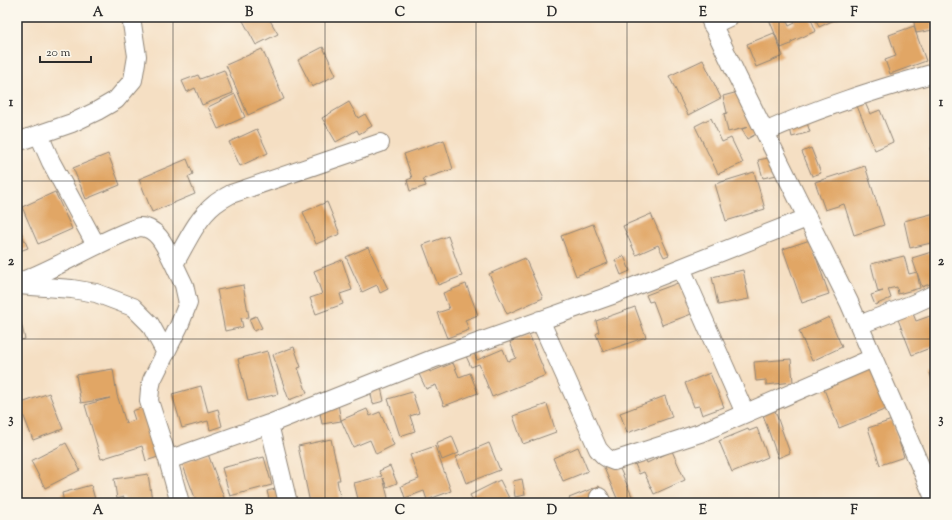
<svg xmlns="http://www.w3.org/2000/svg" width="952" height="520" font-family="'Sorts Mill Goudy',serif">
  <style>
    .building { fill: #e1a665 }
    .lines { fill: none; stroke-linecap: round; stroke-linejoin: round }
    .minor-casing { stroke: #908577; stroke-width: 20 }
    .minor { stroke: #fff; stroke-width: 18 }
    .grid { fill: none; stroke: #2b2b2b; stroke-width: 1; stroke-opacity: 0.55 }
    .neatline { fill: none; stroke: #2b2b2b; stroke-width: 1.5 }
    .grid-label { font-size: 13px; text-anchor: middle; font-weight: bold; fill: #2b2b2b }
  </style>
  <rect width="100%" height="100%" fill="#fbf7ec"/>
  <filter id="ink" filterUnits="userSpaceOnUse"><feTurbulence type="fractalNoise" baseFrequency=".025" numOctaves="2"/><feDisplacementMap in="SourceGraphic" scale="8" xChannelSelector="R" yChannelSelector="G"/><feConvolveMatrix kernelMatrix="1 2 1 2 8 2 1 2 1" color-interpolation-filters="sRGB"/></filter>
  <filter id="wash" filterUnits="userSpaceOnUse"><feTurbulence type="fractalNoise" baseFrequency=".012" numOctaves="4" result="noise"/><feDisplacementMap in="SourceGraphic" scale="16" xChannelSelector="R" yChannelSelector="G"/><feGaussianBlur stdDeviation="0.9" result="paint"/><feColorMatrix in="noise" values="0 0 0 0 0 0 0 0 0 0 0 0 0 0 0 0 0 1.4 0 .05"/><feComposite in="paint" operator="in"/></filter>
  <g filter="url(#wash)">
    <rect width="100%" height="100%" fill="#f5dfc3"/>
    <g id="blocks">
      <path class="building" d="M241 17H268L278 34 256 45Z
        M768 17H785L789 26 795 23 792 17H810L816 31 791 42V44L781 48Z
        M815 17H841L819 27Z
        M913 17H931L933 30 916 33 926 61 890 74 885 60 896 56 889 35 914 26 916 33Z
        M774 33 783 56 756 67 747 44Z
        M323 47 336 75 312 87 298 60Z
        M262 49 284 99 248 115 226 65Z
        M703 60 721 98 688 115 669 76Z
        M224 70 233 93 202 105 195 88 187 92 182 81 198 75 200 79Z
        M742 91 751 125 756 123 760 132 747 139 742 129 748 127 728 132 724 114 727 113 723 96Z
        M235 94 245 117 218 129 208 107Z
        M863 98 870 114 880 110 893 142 875 150 855 101Z
        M349 102 358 118 365 114 372 126 359 134 357 130 336 142 322 118Z
        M711 118 722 142 731 138 743 163 718 174 695 126Z
        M807 123 810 132 792 137 790 128Z
        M257 129 268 153 240 166 229 142Z
        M444 140 453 169 423 179 426 186 410 191 407 180 412 178 404 154Z
        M935 147V165H934L930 148Z
        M811 148 821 173 812 176 802 152Z
        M108 154 120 185 86 199 73 168Z
        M773 157 777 175 763 178 758 160Z
        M187 159 193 174 188 177 195 194 152 212 139 179Z
        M865 166 884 225 854 235 844 204 825 210 815 182Z
        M754 172 765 209 726 221 715 184Z
        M55 192 72 229 38 244 22 207Z
        M327 202 340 234 316 244 303 212Z
        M935 213V242L910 248 904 221Z
        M651 214 669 255 664 257 658 245 636 255 623 226Z
        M17 223 28 248 17 252Z
        M593 224 608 263 576 276 561 236Z
        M448 236 462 276 438 285 423 245Z
        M810 240 829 294 802 303 783 249Z
        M368 247 388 289 380 293 377 285 362 292 346 257Z
        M935 251V282L922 287 912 258Z
        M624 256 630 271 621 275 615 260Z
        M904 256 909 274 917 272 920 288 898 294 897 287 888 289 891 298 875 305 871 295 883 291 878 292 871 264Z
        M525 258 543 298 507 314 489 274Z
        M342 260 352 290 340 294 343 304 316 314 310 298 322 294 314 271Z
        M743 270 749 299 718 305 712 277Z
        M683 281 694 313 662 325 653 301 649 302 646 295Z
        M466 284 478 315 465 320 469 330 447 338 437 313 449 309 443 293Z
        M243 285 249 317 241 318 243 327 225 331 217 290Z
        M635 307 646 337 603 352 596 334 599 332 596 321Z
        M17 310H18L25 339 17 341Z
        M912 311 916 321 933 315 935 321V346L912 355 897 317Z
        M256 316 262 328 254 331 249 319Z
        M829 317 842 347 812 361 799 331Z
        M529 334 546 375 492 397 479 364 471 367 466 356 474 353 477 360 503 349 508 361 516 358 510 342Z
        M294 347 301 367 298 368 307 393 289 400 273 355Z
        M267 351 278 394 248 401 238 359Z
        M791 359 793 382 766 385V380L756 381 754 362Z
        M453 363 459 377 470 373 478 393 444 406 436 385 426 389 419 374 429 370 430 372Z
        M872 365 889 408 839 428 822 384Z
        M113 369 117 395 126 423 135 420 132 411 147 406 161 456 146 461 142 446 101 459 85 405 110 398 81 403 76 375Z
        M935 372V389L930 373Z
        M710 373 724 407 702 415 699 406 694 407 685 383Z
        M201 386 208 412 218 409 222 426 210 430 208 421 182 428 172 394Z
        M381 387 384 401 373 404 370 390Z
        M412 392 419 413 410 416 415 431 400 436 388 399Z
        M49 393 63 429 33 440 19 404Z
        M665 396 672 417 627 433 620 413Z
        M338 404 341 421 322 424 319 407Z
        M547 404 556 432 523 444 513 416Z
        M774 408 790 453 778 458 762 412Z
        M367 409 370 416 380 412 394 445 376 454 370 440 353 447 341 420Z
        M892 420 904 457 880 465 868 428Z
        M757 428 768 457 732 472 719 441 748 429 749 431Z
        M452 436 459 453 442 460 436 443Z
        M331 439 340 480H337L341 503H310L298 446Z
        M66 443 80 470 45 488 31 461Z
        M489 443 500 470 466 483 456 457Z
        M435 446 451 491 427 500 424 491 405 498 401 486 419 479 410 455Z
        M578 447 588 471 563 481 553 458Z
        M672 451 685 480 654 494 644 472 639 474 633 459 643 455 647 463Z
        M208 454 226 503H197L182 463Z
        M264 457 272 485 230 496 222 468Z
        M617 462 635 503H619L604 468Z
        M390 466 397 483 387 487 383 478 389 502 359 503 354 483 382 476 379 471Z
        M148 474 152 500 136 503H125L124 497 117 499 114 479Z
        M522 479 525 495 515 497 513 481Z
        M500 480 510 500 503 503H474L470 495Z
        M91 485 96 503H64L62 493Z
        M599 486 606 503H571L569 498Z
        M280 488 283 501 270 503 267 491Z"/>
    </g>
  </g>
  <g filter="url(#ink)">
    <use href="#blocks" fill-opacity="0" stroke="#908577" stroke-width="1"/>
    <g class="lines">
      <g class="minor-casing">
        <path id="minor" d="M709 17 737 76 849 302 935 500
          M712 25 729 17
          M765 132C819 107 878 89 935 73
          M39 135 51 162 96 245
          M17 142 72 123 97 111 116 100 133 80 137 56 131 17
          M681 268 745 413
          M17 283C59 268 96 242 139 227 158 226 167 250 174 264
          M18 285 72 289 96 293 133 307 150 324 166 353
          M540 320 598 449C603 455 606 459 614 461L700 433 873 358
          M859 325 913 304 935 294
          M269 424 288 503
          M168 460 269 424 435 358 615 294 807 218
          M599 497 602 503
          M180 503 168 460 149 401 150 389 152 380 179 326 188 303 184 285 174 264C186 244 196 219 215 204 220 200 226 197 231 194L380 143"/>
      </g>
      <use href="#minor" class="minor"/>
    </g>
  </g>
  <path class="grid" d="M173 17V503M325 17V503M476 17V503M627 17V503M779 17V503M17 181H935M17 339H935"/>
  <rect width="952" height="520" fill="none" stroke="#fbf7ec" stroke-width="44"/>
  <path d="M40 56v6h51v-6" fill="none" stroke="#2b2b2b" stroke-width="2"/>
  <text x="46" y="56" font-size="12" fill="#2b2b2b" stroke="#fbf7ec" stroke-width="3" paint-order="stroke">20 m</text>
  <rect x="22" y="22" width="908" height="476" class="neatline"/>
  <g class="grid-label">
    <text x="98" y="16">A</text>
    <text x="249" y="16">B</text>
    <text x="400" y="16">C</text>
    <text x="552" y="16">D</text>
    <text x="703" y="16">E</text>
    <text x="854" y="16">F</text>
    <text x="11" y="106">1</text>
    <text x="941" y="106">1</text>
    <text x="11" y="265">2</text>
    <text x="941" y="265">2</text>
    <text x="11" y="423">3</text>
    <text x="941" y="423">3</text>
    <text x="98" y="514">A</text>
    <text x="249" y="514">B</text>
    <text x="400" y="514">C</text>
    <text x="552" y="514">D</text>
    <text x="703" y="514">E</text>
    <text x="854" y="514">F</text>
  </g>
</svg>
